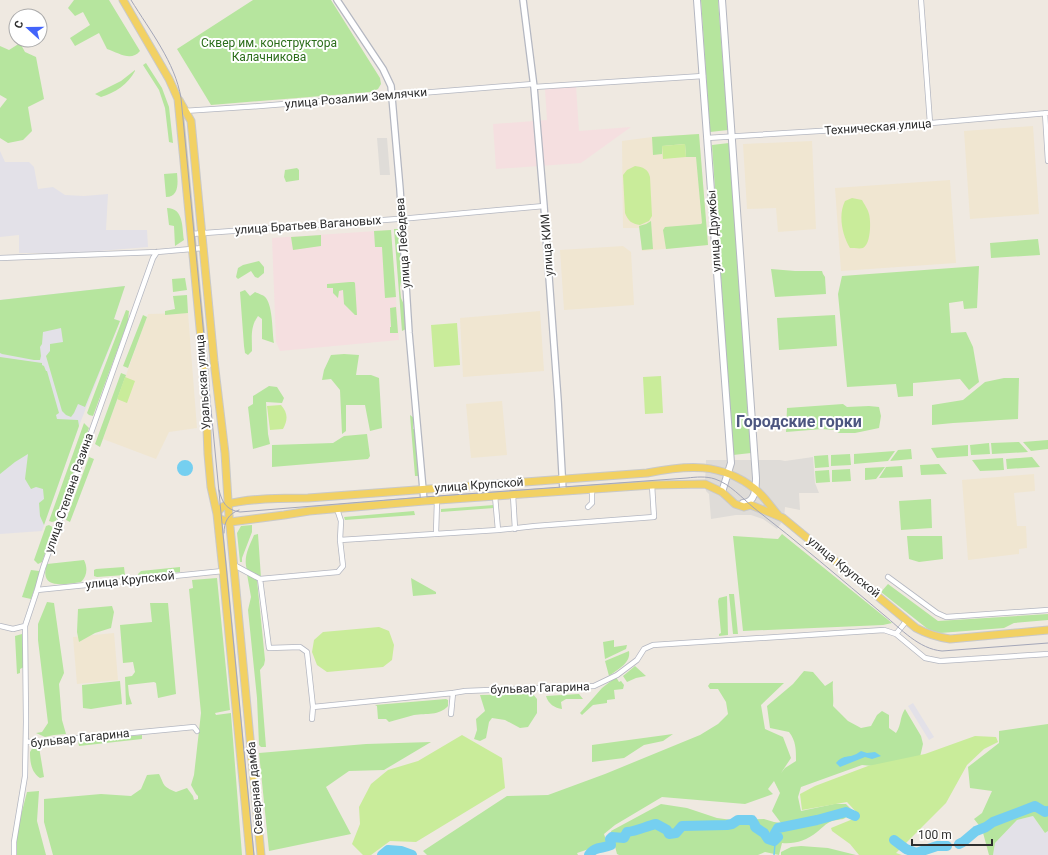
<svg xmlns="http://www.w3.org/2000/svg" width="1048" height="855" font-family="Roboto,sans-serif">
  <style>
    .industrial { fill: #e3e1e8 }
    .education { fill: #f0e6d1 }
    .medical { fill: #f5dfe0 }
    .green { fill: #b6e59e }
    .pitch { fill: #c9ec9a }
    .plaza { fill: #dfdcd8 }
    .water { fill: #75cff0 }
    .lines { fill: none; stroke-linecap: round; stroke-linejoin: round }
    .stream { stroke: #75cff0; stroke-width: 1.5 }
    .river { stroke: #75cff0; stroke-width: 10 }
    .minor-casing { stroke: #b4b7c1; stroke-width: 6 }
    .tertiary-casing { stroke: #b4b7c1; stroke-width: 8 }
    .secondary-casing { stroke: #b4b7c1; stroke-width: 8 }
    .primary-casing { stroke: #c9c9c9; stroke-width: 9 }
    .minor { stroke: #fff; stroke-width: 4.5 }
    .tertiary { stroke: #fff; stroke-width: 5.5 }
    .secondary { stroke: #fff; stroke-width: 6 }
    .primary { stroke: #f2d163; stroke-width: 7 }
    .tram { stroke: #a3a6b8; stroke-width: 1 }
    .labels { text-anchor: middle; stroke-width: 4; stroke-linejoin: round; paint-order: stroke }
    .park-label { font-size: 12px; fill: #2c6e1b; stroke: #fff }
    .street-label { font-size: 12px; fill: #2e2e2e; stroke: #fff }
    .district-label { font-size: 16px; font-weight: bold; fill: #4d5680; stroke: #fff }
  </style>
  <rect width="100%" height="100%" fill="#efe9e1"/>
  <path class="industrial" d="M0 151 5 162H29L34 167 38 189 53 187 65 195 84 196 108 194 106 230H147L148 247 75 253H19V235L0 237Z
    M125 286 114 319 120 321 79 426 42 531 0 534V300Z
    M913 703 934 737 929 740 908 706Z
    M1033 816 1045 833 1048 831V855H993L995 843 1017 820Z"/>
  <path class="education" d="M1033 126 1039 214 970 219 964 131Z
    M699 134 708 245 642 251 640 228H623L622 141 652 137Z
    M812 141 816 229 778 232 776 208 747 209 743 144Z
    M950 180 956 263 841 271 835 188Z
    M623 246 631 252 634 305 564 310 560 250Z
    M540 311 544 371 463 377 460 318Z
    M188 313 197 428 169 432 156 459 103 439 148 314Z
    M502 401 507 455 471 458 466 404Z
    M1034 474 1035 491 1014 493 1017 526H1026L1027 548 1019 549V554L968 560 962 480Z
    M114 633 118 680 77 684 73 637Z"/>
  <path class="medical" d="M576 86 579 131 631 127 581 163 496 169 493 124 547 120 545 89Z
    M391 230 399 340 280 351 276 342 272 238Z"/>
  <path class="green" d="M74 0H109L140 51C131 62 119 53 107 49L99 33 75 46 70 38 90 25 83 12 75 16 68 8Z
    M253 0H331L380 78 381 84 378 89 371 92 211 105 177 49Z
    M701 0H718L728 130 710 132Z
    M20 43 25 52 36 57 44 99 28 107 32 131 23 140 8 143 0 138V108L7 99 0 95V46L9 50Z
    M146 63 162 88 169 107 173 143 169 142 165 108 159 90 143 65Z
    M135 70V71C128 84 115 93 101 97L95 94 121 81Z
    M699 134 708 245 666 249 663 230 665 227 701 224 702 223 696 157H686L685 144 662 146V154L653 155 652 137Z
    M729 143 751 453 733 455 712 145Z
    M297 168 299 170V180L286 182 284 177 285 170Z
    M177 173C178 183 179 197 166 197L164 174Z
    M167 208C184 208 182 228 184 240L175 246 174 226 169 225Z
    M651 221 653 249 642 250 639 226 646 224Z
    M394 229H399L402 275 400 288 401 298 405 307 406 329 402 331Z
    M391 230 396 297 385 298 382 247H375L374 231Z
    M321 235V246L293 250 291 237Z
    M1038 239 1040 255 991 258 990 243Z
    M259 261 264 267V273L258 278 255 277 251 271 238 279 236 277 238 268 243 265Z
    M979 266 977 308 964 309 963 301 949 303 951 333 966 332 973 347 979 382 969 390 960 379 913 383V396L898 397 896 384 847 387 838 294 842 276Z
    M771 269 795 271H822L823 274 825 277 826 294 775 297Z
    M185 278 187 290 173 292 172 279Z
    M350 282H354L355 283 357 315H355L344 304 343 290 339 291 338 298 333 293V288H327V284Z
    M125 286 114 319 120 321 85 407 78 404 74 413 71 417 66 415 62 411 46 356 50 351V344L63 342 61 328 43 332 42 344 40 347 41 356 40 360H34L2 354 0 353V300Z
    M245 290 250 296 255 292C259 294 264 295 266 298 273 308 272 331 274 343L262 339V319L258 316C250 327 252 338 252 351L248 355 245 353 244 346 240 292Z
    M187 295 188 313 165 315V311L175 309 173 296Z
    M396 307 398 333H390V327H391L390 308Z
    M126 310 129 311 128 321 93 416 89 415 87 413Z
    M143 315 147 317 128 368 123 366Z
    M835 315 837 346 779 350 777 318Z
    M344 354 359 355 356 375H371L379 378 382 428 370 431 365 405H346V431L342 434 340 390 331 379 322 380 324 370 331 355Z
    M0 357 42 363V365L44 366 46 371H47L59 413 56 415 57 419 78 420 79 426 44 525 40 516 39 503 44 499 43 489 36 487 31 489 25 479 28 454 15 462 0 474Z
    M121 373 126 375 100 447 95 444Z
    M1004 378H1019L1018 419C989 421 960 422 932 425V405L963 400 985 382Z
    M269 386 277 387 284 398 282 403 266 402 268 434 270 444 253 449 248 407 253 404V396Z
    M843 404 847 407 869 406 879 407 881 416 879 428 855 433H839L834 430 822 429 786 432 787 408Z
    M410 415 414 418 415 421H413V429H415L419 476H415Z
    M84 423 89 428 56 521 52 522 49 521Z
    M367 434 370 456 368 459 272 467V445L333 443 344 436Z
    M1048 440V449L1031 451 1023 442Z
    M1019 442 1028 452 992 454 991 443Z
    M989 443 990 454 971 455 970 445Z
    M968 445V456L937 458 931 448Z
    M911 449 912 459 890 461 898 450Z
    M895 451 888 461 854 464V454Z
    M850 454 851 465 831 466V455Z
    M828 455 829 467 815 468 814 456Z
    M89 457 94 459 70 522 66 520Z
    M1032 457 1040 467 1007 469 1006 459Z
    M1003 458 1004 470 980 471 972 460Z
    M939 464 947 474 921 475 920 465Z
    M902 466 903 477 879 478 886 467Z
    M885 467 876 479 865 480V468Z
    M850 469 851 481 832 482V470Z
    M829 470 830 482 816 483 815 471Z
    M931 499 932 528 901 530 899 501Z
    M494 505V508L441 512V509Z
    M414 511 415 515 345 520 344 517Z
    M49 525 54 528 42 562 38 564 34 560 46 526Z
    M252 525V532L242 558V562H240L237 533 241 526Z
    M258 534 261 578 247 570C243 557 249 547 254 535Z
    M782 534 892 623 883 625 743 631 733 536 778 539Z
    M907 536H942L943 559 919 562 909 559Z
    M84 560C88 568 87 576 81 582 66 584 38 591 47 564Z
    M124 567 125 575 97 577 94 576V570L96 569Z
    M180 567V572L142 576H139L138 574 141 571Z
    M31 570 39 571 40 573 31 599 22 597Z
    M247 574 257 580 265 660 264 665 260 670 266 747H261L259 745 257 698 248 610 251 597Z
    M217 578 230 710 215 713 216 715 231 713V714L242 855H53L44 822V799L101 794 131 796 141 789 147 775 159 774C165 786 162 786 176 792L187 788 193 796 194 800 198 799V796L196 794 191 785 194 775 201 713 189 589 193 588 192 580Z
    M411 578 436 592V594L413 596Z
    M888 584 938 621 1048 614V620L1014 623 1004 628 940 633 929 630 881 592Z
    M729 594H734L738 634H733Z
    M727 596 728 635 719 636V634L721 633 718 601 719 598Z
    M47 602 54 603 64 673 59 684 62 720 66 734 54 735 45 737 36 733 42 732 48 723 38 640V624Z
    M150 603H168L176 694 158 698 156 683 154 682 128 685 129 695 132 704 126 705 125 677 132 676 135 672 133 662 123 663 120 625 152 622Z
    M112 606 114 612 111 628 95 633 79 642 77 632 78 609Z
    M22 634 24 667 20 669V673L17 674 15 636Z
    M614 640V647L627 645 626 649 605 659 603 642Z
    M629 651C631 663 618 669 609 676L605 661Z
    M635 666 646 676 636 678 627 682 623 676Z
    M804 671 813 672 825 686 833 681C832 689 834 697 833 706L848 721 861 728 871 726 877 715 882 711 889 715V728L896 733C902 724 899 719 905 709L921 736 923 744 920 757 873 766 862 765 801 787 798 797 801 811 834 804H846L852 810C844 822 843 818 832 821 826 823 821 829 817 832 806 841 795 844 782 843L779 855 765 852 758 855H619L617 854 611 831 661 804 687 808 717 818 732 820 764 819 774 822 781 823 772 811 780 793 774 781 768 789 773 794 745 804 662 797 615 825 604 834 607 843 577 853 578 855H427L423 851 507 796 548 795 605 774 700 735 718 724 728 714 726 702 718 689H710L708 686 710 683H784L761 705 765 729 783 737 791 758 781 773 785 768 796 761C796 749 796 741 789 732L770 728 767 706 793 684Z
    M616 677 619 682 621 681 624 685 623 689 614 690 615 699 607 700V703L593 705 582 715 580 713 602 688Z
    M120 681 122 704 91 709 83 708 82 685Z
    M533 694 537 699V713L528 727 520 728 505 720 492 718 489 722 486 738 480 741 474 739 477 730 476 719 485 711 480 695Z
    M579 694 583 699H566L561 702 562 709C555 708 548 704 546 696Z
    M446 699 448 700V706C439 716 427 713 414 715 406 717 397 720 389 722L386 719H378L377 706 375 705Z
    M1048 724V831L1045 833 1033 816 1017 820 995 843 993 855H989L982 829 974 819 982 813 992 791 970 788 968 767 999 743V731Z
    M673 734 663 741 644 745 624 758 592 762V745Z
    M142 735V739L79 746 78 741Z
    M431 742 384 770 349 771 326 787 351 834 269 851 259 753 366 744Z
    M33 747H39L44 777 40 778C31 772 30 762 30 752Z
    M39 791 37 821 46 855H15L14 842 27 792Z
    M801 846 828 848 856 855H781V852L791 847Z"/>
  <path class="pitch" d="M685 144 686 157 663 159 662 146Z
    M635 166C643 167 648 169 650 177L652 216 649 221 640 225C632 224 628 221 625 213L623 175 627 170Z
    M852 198 862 200C864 204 868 209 869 214 871 221 871 244 863 248 860 249 854 248 850 248 842 235 838 215 845 201Z
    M457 323 460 365 434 367 431 325Z
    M661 376 663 413 645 414 643 377Z
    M125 377 135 381 127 403 117 399Z
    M281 405C288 413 288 420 283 429L270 430 267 406Z
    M379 627 389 631 394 645 392 660 383 667 327 672 317 665 312 652 314 640 323 632Z
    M462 735 502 758 505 788 416 842 390 841 371 855H363L352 844 360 824 359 807 371 784 388 770 418 761Z
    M975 736 996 737 998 742 984 749 967 765 946 803 896 853 902 855H859L850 844 832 831 831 828 853 819 858 814 847 802 802 810 800 794 815 786 868 766 925 754Z"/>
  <path class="plaza" d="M377 138H387L390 175H380Z
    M813 457 815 483 819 493H799L800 510 785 507 784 519 777 529 763 519 751 515H736L711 519 709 494 706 491 705 484 706 460H780L785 461Z"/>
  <path class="water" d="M177 468a8 8 0 1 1 16 0a8 8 0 1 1-16 0Z
    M861 751 867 753 875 752 881 756 872 759 865 757 840 767 836 763C841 757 844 757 851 756 855 755 858 753 861 751Z"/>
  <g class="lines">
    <path class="stream" d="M774 841 775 844 774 855"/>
    <path class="river" d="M894 840 906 849 916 853 937 846H947
      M959 844 963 842 976 831 986 827 993 822 1035 806 1045 812 1048 811
      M382 855 388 850 401 851 412 855
      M589 855C594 846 603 849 611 845L610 839 612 837 624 838 627 832C638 831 646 826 656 824L667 830 669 834 676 833 682 826 727 825 732 824 738 820H752L755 825V827L764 833 768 839 774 841 778 837 775 833 778 828 817 820 846 812 855 816"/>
    <g class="minor-casing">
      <path id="minor" d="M921 0 930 123
        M534 87 703 76
        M184 111 260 106 533 84
        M1045 113 1048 161
        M707 138 885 127 1048 113
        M191 234 411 218 544 206
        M0 258 157 252 203 248
        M513 495 515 529
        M588 507 592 503V489
        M498 530 535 526 654 517 652 485
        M436 534 437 500
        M340 540 498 530 495 496
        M234 565 260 579 338 572 343 566 340 540 341 521 337 509
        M888 577 937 613 946 617 1048 610
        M260 579 269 648 300 647 307 652 313 707 312 719
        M37 590 223 571
        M0 626 13 629 25 626
        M896 634 907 620
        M313 707 453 693 465 691 594 686 617 675 637 660 644 649 653 645 884 630 896 634 925 658 940 661 1048 654
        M451 714 453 693
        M26 742 48 741 194 727 197 731
        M14 855V842L25 776 26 722 25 626 37 590 43 568 153 258 157 252"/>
    </g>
    <g class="tertiary-casing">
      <path id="tertiary" d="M337 0 383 69 391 86 400 189 409 333 424 501
        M523 0 534 87 544 206 546 236 558 400 563 491"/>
    </g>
    <g class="secondary-casing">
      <path id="secondary" d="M697 0 731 463 722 492
        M722 0 756 478C756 489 755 503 743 503"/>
    </g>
    <g class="primary-casing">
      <path id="primary" d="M123 0 169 79 178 99 205 380 208 454 211 487 217 514 223 571 250 855
        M179 100 191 121 214 361 225 453 229 516 261 855
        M217 514 220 519 230 522 284 515 309 511 424 501 652 485 705 484 722 492 735 504 744 507 751 505 783 518 916 628C927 634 937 637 950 639L1048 630
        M217 514C219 509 223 506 228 504 250 498 285 498 308 498L647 473C687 465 721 462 755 489 764 496 771 507 778 515"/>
    </g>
    <use href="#minor" class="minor"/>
    <use href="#tertiary" class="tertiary"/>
    <use href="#secondary" class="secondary"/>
    <use href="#primary" class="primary"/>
    <path class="tram" d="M131 0C150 31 175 62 181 98L254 855
      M219 490C222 502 226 510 240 512L424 497 687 478C696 477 706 476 715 479 730 484 742 498 754 508 798 542 841 579 884 615 901 629 919 649 942 651L1048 643
      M224 533C224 522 228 514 239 510"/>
  </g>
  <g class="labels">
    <g class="park-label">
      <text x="269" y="47">Сквер им. конструктора<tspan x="269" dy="14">Калачникова</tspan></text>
    </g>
    <g class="street-label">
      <text transform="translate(356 98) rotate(-5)" y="4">улица Розалии Землячки</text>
      <text transform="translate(878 127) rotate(-4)" y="4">Техническая улица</text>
      <text transform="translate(308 225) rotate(-4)" y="4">улица Братьев Вагановых</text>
      <text transform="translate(714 231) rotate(-94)" y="4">улица Дружбы</text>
      <text transform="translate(403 243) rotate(-94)" y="4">улица Лебедева</text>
      <text transform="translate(547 245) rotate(-94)" y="4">улица КИМ</text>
      <text transform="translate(203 382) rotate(-94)" y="4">Уральская улица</text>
      <text transform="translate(479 485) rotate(-4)" y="4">улица Крупской</text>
      <text transform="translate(69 493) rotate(-71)" y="4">улица Степана Разина</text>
      <text transform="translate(844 567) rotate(39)" y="4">улица Крупской</text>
      <text transform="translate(130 580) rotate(-6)" y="4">улица Крупской</text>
      <text transform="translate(540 688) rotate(-2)" y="4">бульвар Гагарина</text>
      <text transform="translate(80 738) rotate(-6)" y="4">бульвар Гагарина</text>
      <text transform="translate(255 788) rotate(-95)" y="4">Северная дамба</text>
    </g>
    <g class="district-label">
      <text x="799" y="427">Городские горки</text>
    </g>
  </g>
  <g transform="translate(28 28) rotate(291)"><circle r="19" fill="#ffffff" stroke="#ababab"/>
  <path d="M0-3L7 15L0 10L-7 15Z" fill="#4264fb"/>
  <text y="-6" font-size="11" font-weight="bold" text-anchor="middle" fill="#2e2e2e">С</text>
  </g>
  <path d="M912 839v6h80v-6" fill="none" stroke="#2e2e2e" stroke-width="2"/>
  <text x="918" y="839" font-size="12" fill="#2e2e2e" stroke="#ffffff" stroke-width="3" paint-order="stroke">100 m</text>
</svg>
